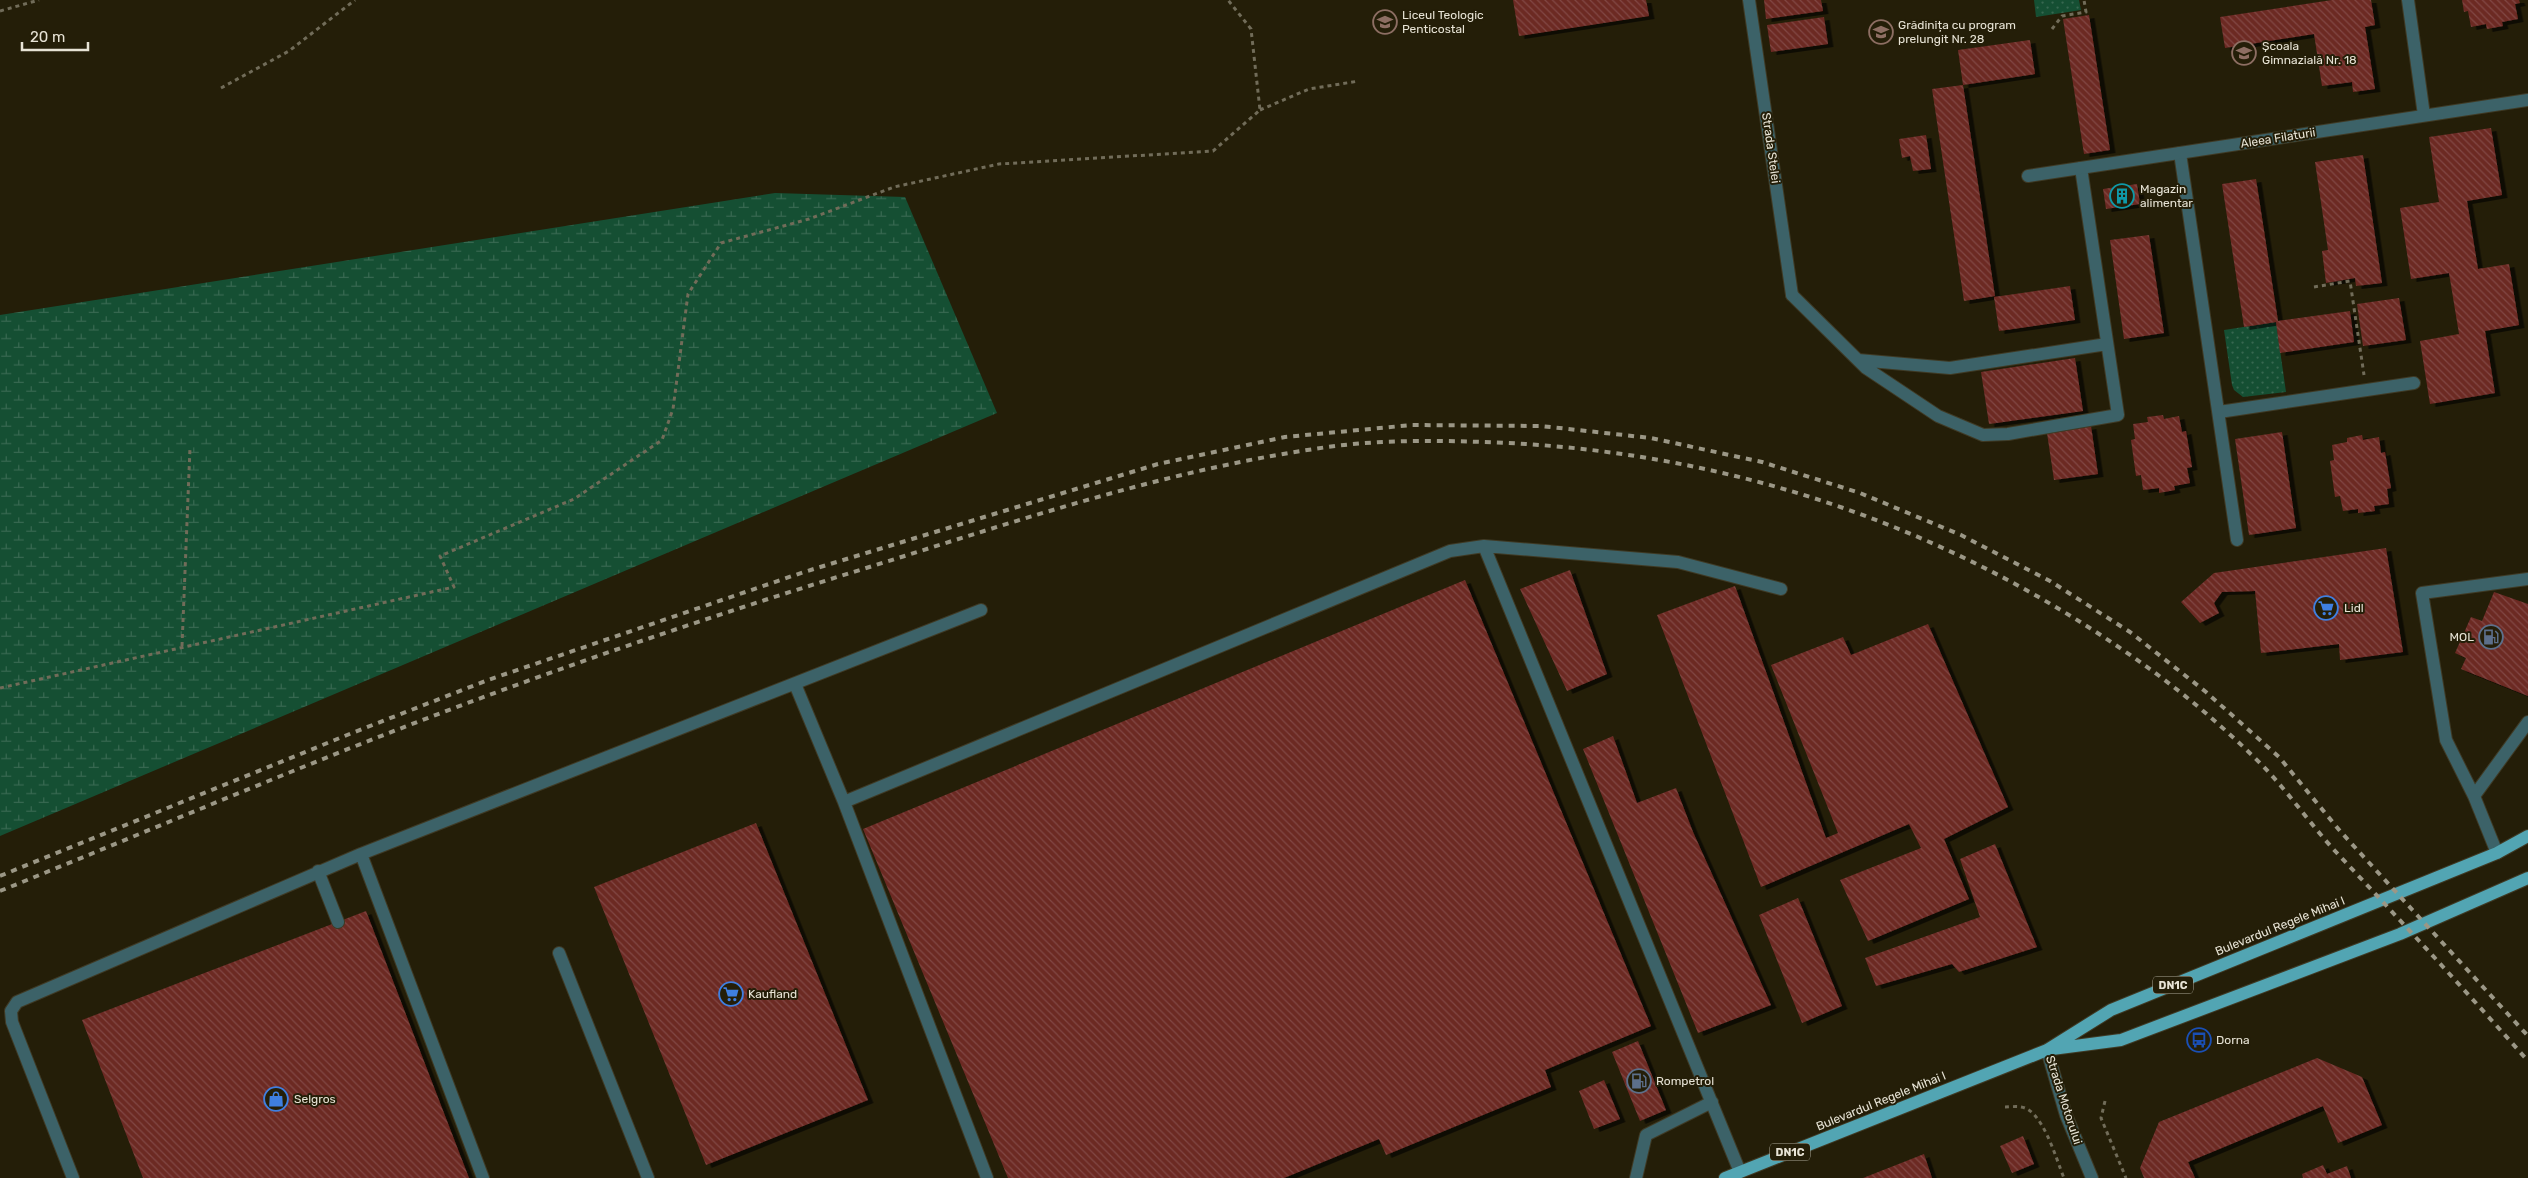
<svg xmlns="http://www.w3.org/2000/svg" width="2528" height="1178" font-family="Rubik,sans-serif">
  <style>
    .grass { fill: url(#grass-dots) }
    .wetland { fill: url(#wetland-marsh) }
    .building { fill: url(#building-back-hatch); filter: url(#shadow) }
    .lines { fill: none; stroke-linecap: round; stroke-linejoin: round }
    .service-casing { stroke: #3f3a25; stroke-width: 14 }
    .minor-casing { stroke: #3f3a25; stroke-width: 14 }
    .primary-casing { stroke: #3f3a25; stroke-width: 14 }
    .path { stroke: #716c59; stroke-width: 3; stroke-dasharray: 4 4; stroke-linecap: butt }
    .service { stroke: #3c6268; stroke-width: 12 }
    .minor { stroke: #3c6268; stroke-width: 12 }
    .primary { stroke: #52a5b3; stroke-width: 12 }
    .rail { stroke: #9b9786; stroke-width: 4; stroke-dasharray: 6 6; stroke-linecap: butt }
    .labels { text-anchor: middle; stroke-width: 4; stroke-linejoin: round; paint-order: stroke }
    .shield { fill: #241e08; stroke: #aca898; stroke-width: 1 }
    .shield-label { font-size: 11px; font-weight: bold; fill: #e7e3d5 }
    .poi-label { font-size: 12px; fill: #e7e3d5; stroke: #241e08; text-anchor: start }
    .street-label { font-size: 12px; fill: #e7e3d5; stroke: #241e08 }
  </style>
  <defs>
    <pattern id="grass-dots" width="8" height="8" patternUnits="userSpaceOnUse" patternTransform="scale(1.25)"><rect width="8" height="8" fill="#154f33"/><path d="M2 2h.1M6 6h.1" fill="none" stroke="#376850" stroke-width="1.8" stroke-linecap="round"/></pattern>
    <pattern id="wetland-marsh" width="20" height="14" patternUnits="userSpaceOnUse" patternTransform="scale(1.25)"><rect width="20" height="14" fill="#154f33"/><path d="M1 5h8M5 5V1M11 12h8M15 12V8" fill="none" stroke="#376850"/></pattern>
    <pattern id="building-back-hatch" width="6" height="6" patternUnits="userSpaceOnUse" patternTransform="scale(1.25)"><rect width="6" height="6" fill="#6c2924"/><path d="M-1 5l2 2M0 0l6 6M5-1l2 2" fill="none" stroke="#814843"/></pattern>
    <filter id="shadow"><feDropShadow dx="5.5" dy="3" stdDeviation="0" flood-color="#0009"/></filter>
  </defs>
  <rect width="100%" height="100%" fill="#241e08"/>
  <path class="grass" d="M2034 0H2079L2081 10 2036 17Z
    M2276 322 2286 392 2243 397 2234 390 2232 385 2224 330Z"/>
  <path class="wetland" d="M775 193 905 197 997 413 0 836V315Z"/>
  <path class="building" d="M1513 0H1646L1649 16 1519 36Z
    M1764 0H1821L1823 11 1766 19Z
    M2332 0H2371L2375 25 2365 27 2375 89 2353 92 2352 82 2322 86 2314 34 2225 48 2220 17Z
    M2462 0H2519L2520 3 2515 4 2518 19 2502 22 2503 26 2487 29 2486 24 2471 27 2468 11 2464 12Z
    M2089 15 2110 150 2084 154 2063 19Z
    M1824 17 1828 44 1771 52 1767 25Z
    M2030 40 2035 74 1963 85 1995 296 1964 301 1932 89 1963 85 1958 50Z
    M2491 128 2502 195 2467 201 2478 269 2509 264 2519 325 2485 331 2495 393 2430 404 2420 341 2459 334 2449 273 2411 279 2400 208 2439 202 2429 137Z
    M1926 135 1931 169 1913 171 1910 156 1902 158 1899 139Z
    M2363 155 2382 283 2356 286 2355 278 2326 283 2322 251 2328 250 2315 162Z
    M2256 179 2278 321 2350 311 2354 342 2280 353 2276 322 2244 327 2222 184Z
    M2137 184 2140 204 2106 209 2103 189Z
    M2149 235 2164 333 2124 339 2110 240Z
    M2070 286 2075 320 1999 331 1994 297Z
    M2399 298 2406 340 2363 346 2357 304Z
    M2075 358 2083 411 1989 424 1981 372Z
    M2163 415 2164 419 2179 416 2182 432 2186 431 2192 467 2187 468 2190 483 2174 486 2175 490 2159 493V488L2143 490 2141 475 2136 476 2131 440 2135 439 2133 424 2148 422 2147 417Z
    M2091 426 2098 474 2054 480 2047 433Z
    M2282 432 2296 528 2249 535 2235 439Z
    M2362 435 2363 440 2379 437 2381 453 2385 452 2391 488 2387 489 2389 504 2374 506 2375 511 2358 513V509L2343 511 2340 496 2335 497 2330 461 2334 460 2332 445 2347 442V438Z
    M2386 548 2403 652 2340 660 2339 644 2261 653 2255 591 2222 592 2214 603 2219 613 2200 623 2181 602 2214 573Z
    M1570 570 1607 674 1567 691 1520 589Z
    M1465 580 1651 1026 1545 1070 1551 1087 1386 1155 1379 1139 1284 1178H1008L863 829Z
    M1735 586 1826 838 1838 833 1771 665 1843 637 1851 655 1928 624 2008 807 1944 839 1969 899 1868 941 1840 880 1921 848 1909 824 1761 887 1657 615Z
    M2494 592 2528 604V696L2461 669 2466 658 2455 653 2471 617 2482 621Z
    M1613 736 1637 803 1676 788 1693 832 1771 1005 1698 1033 1583 749Z
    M756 823 868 1100 706 1165 594 887Z
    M1995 844 2037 947 1959 972 1952 964 1876 986 1865 958 1980 917 1960 859Z
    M1798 898 1842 1006 1802 1023 1759 915Z
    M366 911 469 1178H143L82 1020Z
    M1638 1041 1666 1110 1640 1121 1612 1052Z
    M2317 1058 2362 1077 2382 1125 2338 1143 2323 1106 2188 1162 2195 1178H2144L2140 1168 2159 1122Z
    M1604 1080 1620 1119 1594 1129 1579 1091Z
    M2023 1136 2034 1164 2012 1173 2000 1146Z
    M1924 1154 1932 1178H1863Z
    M2323 1165 2327 1174 2347 1166 2351 1178H2303L2302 1174Z"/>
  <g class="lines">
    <g class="service-casing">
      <path id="service" d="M2180 153 2237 540
        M1792 295 1866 368 1938 416 1983 435 2008 434 2118 415 2081 168
        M1858 360 1950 368 2107 344
        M2219 412 2414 383
        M1484 546 1678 562 1781 589
        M795 684 844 802 987 1178
        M2474 796 2528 722
        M844 802 1450 551 1484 546 1740 1172
        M2497 853 2474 796 2446 740 2422 593 2528 579
        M361 854 981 610
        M318 871 338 922
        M559 953 648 1178
        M73 1178 12 1022 11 1011 17 1002 361 854 483 1178
        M1636 1178 1646 1135 1712 1102"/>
    </g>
    <g class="minor-casing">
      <path id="minor" d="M1749 0 1792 295
        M2408 0 2424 115
        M2028 176 2528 100
        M2047 1050 2066 1115 2092 1178"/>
    </g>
    <g class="primary-casing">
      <path id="primary" d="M2052 1049 2121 1040 2400 934 2528 878
        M1725 1178 2047 1050 2111 1010 2497 853 2528 836"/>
    </g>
    <path class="path" d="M0 11 39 0
      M2052 29 2062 16 2086 12 2084 0
      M221 88 289 51 355 0
      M1260 110 1309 89 1359 81
      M2314 287 2350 281 2364 375
      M182 646 190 448
      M0 688 454 587 440 556 574 499 662 440 673 409 688 294 721 243 809 219 894 187 999 164 1213 151 1260 110 1251 29 1228 0
      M2105 1101 2101 1118 2126 1178
      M2005 1107C2010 1107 2016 1106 2021 1107 2043 1110 2056 1159 2064 1178"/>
    <use href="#service" class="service"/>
    <use href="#minor" class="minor"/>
    <use href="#primary" class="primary"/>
    <path class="rail" d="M0 876 352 733 488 680 804 572 1158 464 1285 437 1412 425 1541 426 1651 438 1762 462 1860 493 1961 535 2050 581 2130 632 2206 692 2279 757 2340 831 2528 1036
      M0 891C144 833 288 771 433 716 575 662 718 614 863 569 1011 523 1159 472 1314 449 1370 440 1427 440 1483 442 1718 449 1941 522 2133 657 2179 689 2223 726 2263 766 2289 793 2311 825 2336 852 2401 921 2465 990 2528 1061"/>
  </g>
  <defs>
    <g id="school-ring" transform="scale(1.25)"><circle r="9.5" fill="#241e08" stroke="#8d6e63" stroke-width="1.5"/><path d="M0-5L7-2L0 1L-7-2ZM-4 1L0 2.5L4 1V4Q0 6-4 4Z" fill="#8d6e63"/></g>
    <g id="building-ring" transform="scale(1.25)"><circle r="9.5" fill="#241e08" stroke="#0f9aa8" stroke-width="1.5"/><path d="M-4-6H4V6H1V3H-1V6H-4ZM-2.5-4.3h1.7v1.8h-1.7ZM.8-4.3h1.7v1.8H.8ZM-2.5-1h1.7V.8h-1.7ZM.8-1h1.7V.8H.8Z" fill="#0f9aa8"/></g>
    <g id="supermarket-ring" transform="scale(1.25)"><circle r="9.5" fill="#241e08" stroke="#3f7fe0" stroke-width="1.5"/><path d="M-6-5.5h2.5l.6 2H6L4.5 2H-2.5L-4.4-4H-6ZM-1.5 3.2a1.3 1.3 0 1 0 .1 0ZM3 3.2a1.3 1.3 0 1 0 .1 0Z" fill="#3f7fe0"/></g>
    <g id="fuel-ring" transform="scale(1.25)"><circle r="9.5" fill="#241e08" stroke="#5c6f8a" stroke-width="1.5"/><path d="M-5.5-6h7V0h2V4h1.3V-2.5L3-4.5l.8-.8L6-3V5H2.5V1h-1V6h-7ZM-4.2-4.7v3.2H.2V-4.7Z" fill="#5c6f8a"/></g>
    <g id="bus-ring" transform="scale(1.25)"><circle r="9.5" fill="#241e08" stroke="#1a4fb4" stroke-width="1.5"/><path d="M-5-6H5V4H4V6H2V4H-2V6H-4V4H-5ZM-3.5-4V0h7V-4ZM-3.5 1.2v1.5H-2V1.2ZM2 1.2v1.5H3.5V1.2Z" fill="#1a4fb4"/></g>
    <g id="shop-ring" transform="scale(1.25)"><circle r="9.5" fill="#241e08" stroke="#3f7fe0" stroke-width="1.5"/><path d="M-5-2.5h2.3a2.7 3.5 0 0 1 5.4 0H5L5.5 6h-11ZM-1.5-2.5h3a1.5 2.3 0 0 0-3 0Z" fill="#3f7fe0"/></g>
  </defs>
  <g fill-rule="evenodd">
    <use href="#school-ring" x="1385" y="22"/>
    <use href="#school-ring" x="1881" y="32"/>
    <use href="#school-ring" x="2244" y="53"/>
    <use href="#building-ring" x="2122" y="196"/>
    <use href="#supermarket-ring" x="2326" y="608"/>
    <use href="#fuel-ring" x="2491" y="637"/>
    <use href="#supermarket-ring" x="731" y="994"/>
    <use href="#bus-ring" x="2199" y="1040"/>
    <use href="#fuel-ring" x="1639" y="1081"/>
    <use href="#shop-ring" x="276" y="1099"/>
  </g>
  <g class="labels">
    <g class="shield">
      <rect x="2153" y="976.5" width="40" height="17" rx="4"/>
      <rect x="1770" y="1143.5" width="40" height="17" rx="4"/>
    </g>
    <g class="shield-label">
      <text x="2173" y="989">DN1C</text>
      <text x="1790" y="1156">DN1C</text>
    </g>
    <g class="poi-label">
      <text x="1402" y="19">Liceul Teologic<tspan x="1402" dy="14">Penticostal</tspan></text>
      <text x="1898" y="29">Grădinița cu program<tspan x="1898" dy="14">prelungit Nr. 28</tspan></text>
      <text x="2262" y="50">Școala<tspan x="2262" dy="14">Gimnazială Nr. 18</tspan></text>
      <text x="2140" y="193">Magazin<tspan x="2140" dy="14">alimentar</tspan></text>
      <text x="2344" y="612">Lidl</text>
      <text x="2474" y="641" text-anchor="end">MOL</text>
      <text x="748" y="998">Kaufland</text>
      <text x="2216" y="1044">Dorna</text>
      <text x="1656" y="1085">Rompetrol</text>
      <text x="294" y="1103">Selgros</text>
    </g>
    <g class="street-label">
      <text transform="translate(2278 138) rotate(-9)" y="4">Aleea Filaturii</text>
      <text transform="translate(1771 148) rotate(82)" y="4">Strada Stelei</text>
      <text transform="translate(2280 926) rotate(-22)" y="4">Bulevardul Regele Mihai I</text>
      <text transform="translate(2064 1100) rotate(72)" y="4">Strada Motorului</text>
      <text transform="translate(1881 1101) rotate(-22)" y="4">Bulevardul Regele Mihai I</text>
    </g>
  </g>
  <path d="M22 42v8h66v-8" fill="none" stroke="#e7e3d5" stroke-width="2.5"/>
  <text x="30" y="42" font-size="15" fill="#e7e3d5" stroke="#241e08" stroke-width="4" paint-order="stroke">20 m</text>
</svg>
